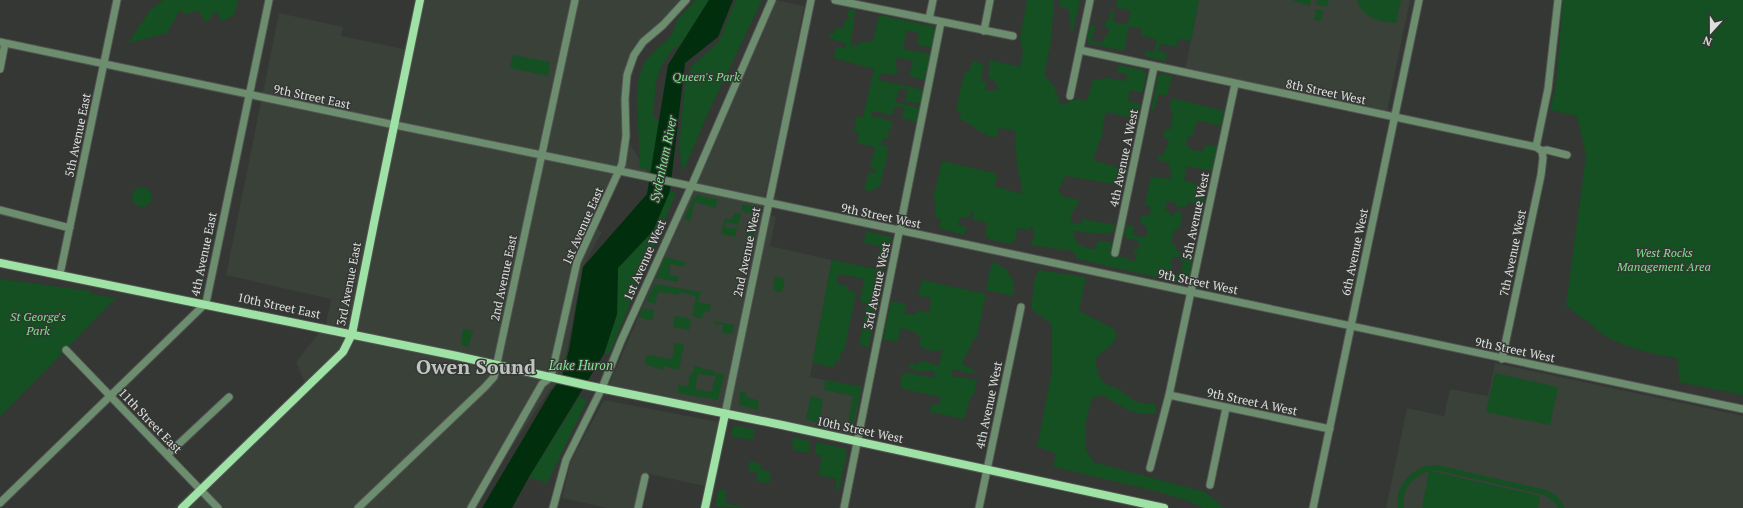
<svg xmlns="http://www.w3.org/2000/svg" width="1743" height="508" font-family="'PT Serif',serif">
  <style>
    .built { fill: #394139 }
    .green { fill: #145021 }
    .water { fill: #012e0c }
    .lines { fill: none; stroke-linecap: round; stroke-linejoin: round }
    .minor-casing { stroke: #535553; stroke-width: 9 }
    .major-casing { stroke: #535553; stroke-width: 10 }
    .minor { stroke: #6d8d6f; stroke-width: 7 }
    .major { stroke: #9fe2a6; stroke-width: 8 }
    .labels { text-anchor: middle; stroke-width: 3; stroke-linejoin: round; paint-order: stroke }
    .park-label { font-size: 12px; font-style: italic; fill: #7ce38a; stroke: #343734 }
    .street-label { font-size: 12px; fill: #dee0de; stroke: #343734 }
    .water-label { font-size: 13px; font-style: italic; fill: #81e88f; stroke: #343734 }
    .town-label { font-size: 20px; font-weight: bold; fill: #c1c5c1; stroke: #343734 }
  </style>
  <rect width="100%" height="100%" fill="#343734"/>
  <path class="built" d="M415 0H682L633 54 624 135 650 175 619 167 592 226 602 232 583 267 562 377 550 389 472 508H173L305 383 296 362 326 324 331 299 226 275 279 13 343 27 341 36 404 49Z
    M775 0 804 6 789 86 761 213 776 217 770 246 832 260 810 377 862 387 852 438 608 387Z
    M1199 0H1410L1387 111 1185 70Z
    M1495 363 1743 416V508H1386L1407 408 1444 416 1450 389 1488 396Z
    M604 400 719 422 705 486 644 473 635 508H607L562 498 571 461Z"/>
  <path class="green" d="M163 0H237L238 1 234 15 222 22 216 11 206 23 198 10 187 14 179 11 167 33 128 43 151 9Z
    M696 0H709L681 44 672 50 661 67 656 81 653 116 659 122 651 171 640 168 637 96 639 76 646 60 671 36 677 20Z
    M736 0H762L708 113 683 172 679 147 685 85 692 66 719 41Z
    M1027 0H1054L1051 41 1044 75 1054 86 1061 105 1077 99 1087 101 1093 80 1108 78 1126 81 1127 74 1117 72 1118 65 1143 70 1146 75 1142 93 1130 90 1128 101 1140 104 1137 119 1106 112 1102 128 1103 132 1093 160 1125 170 1120 185 1066 176 1058 191 1064 197 1080 200 1072 213 1070 222 1081 224 1082 219 1115 225 1114 232 1103 234 1074 231C1073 246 1084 248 1096 249L1097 241 1112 242 1110 253 1135 261 1137 254 1133 253 1134 249H1138L1140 242 1124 237 1126 225 1134 226 1133 235 1146 238 1147 228 1140 221 1141 216 1149 215 1151 207 1145 204 1151 177 1170 179 1172 171 1168 169 1170 163 1158 160 1159 155 1163 156 1169 139 1163 137 1165 129 1170 130 1173 116 1170 106 1172 98 1224 111 1221 126 1200 121 1196 123 1193 135 1187 138 1186 145H1189L1188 149 1203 152 1204 147 1208 145 1217 146 1212 171 1187 166 1184 180 1202 186 1204 182 1200 181 1201 178 1208 179 1202 213 1195 212 1197 204 1188 202 1187 207 1183 206V208L1176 206V203L1167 201 1165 209 1170 212V215L1173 216 1175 211H1182L1180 229 1174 230 1171 243 1176 245V251L1181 252 1179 257 1172 258 1171 273 1181 275 1183 262 1179 261 1185 255 1193 257 1188 282 1186 284 1077 259 1073 251 1031 245 1035 233 1030 225 1031 230 1017 228 1016 238 1012 244 991 240 985 236 987 223 972 219 974 212 971 211 969 218 960 217 958 225 967 227 964 235 939 228 941 219 936 218 935 208 936 202 933 199 942 161 995 173 997 177 994 186 1021 194V183L1017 166 1015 131 999 128 996 138C978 134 974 124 959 119L961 112 956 110 964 74 966 71 969 72 972 61 984 64 981 81 987 82 985 90 993 91V89H998L999 85 994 84 995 80 988 78 990 60 1017 66 1020 68 1023 52 1020 39Z
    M1060 0H1080L1072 33C1068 24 1073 15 1067 8L1060 7Z
    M1117 0H1199L1191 41 1178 39 1176 47 1160 44 1158 51 1167 53 1165 61 1145 56V50L1154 52 1157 40 1141 35 1142 29 1129 26 1124 51 1087 43 1089 25 1096 26 1091 41 1102 43 1104 37H1107L1109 28 1104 27 1106 20 1109 21 1111 9 1114 12 1113 22 1127 25 1131 11 1116 7Z
    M1294 0H1311L1310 6 1294 1Z
    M1317 0H1329L1327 7 1316 4Z
    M1357 0H1401L1396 23C1380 22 1361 17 1357 0Z
    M1563 0H1743V395L1679 382 1678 358C1653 354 1632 350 1609 338 1597 332 1589 319 1576 315V313L1566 305 1586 155 1577 116 1550 110 1556 86Z
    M848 9 855 10 851 44 858 46 860 41 873 42 879 15 931 26 936 30 933 48 917 45 919 33 907 30 903 49 931 54 925 80 909 76 913 61 897 57 895 67 898 68 896 75 881 73 879 80 924 90 921 104 905 101 908 90 900 88 895 102 920 108 917 122 902 118 904 108 895 106 892 115 871 111V116L888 120 893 123 891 129H888L889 138 883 139 881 145 887 146 888 153 880 185 871 191 864 190 869 172 875 173 876 170 870 168 875 147 857 143 859 133 854 131 857 116 863 117 874 69 834 58 836 47 845 48 846 44 829 38 830 34H834L835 28 843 29 845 20 848 21 849 16 847 15Z
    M1316 9 1323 11 1321 21 1314 20Z
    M513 55 550 62 548 76 510 68Z
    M1162 74 1172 76 1167 96 1158 94 1155 110H1151L1158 76Z
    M132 197a10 10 0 1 1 20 0a10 10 0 1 1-20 0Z
    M670 191 676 193 610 353 604 354 617 314 618 268 653 231Z
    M697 195 717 199 716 208 695 202 690 221 684 219 693 199Z
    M743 204 754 207 759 212 755 229 749 226 750 222H754L755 214 741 211Z
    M734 213 741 214 738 225 726 222 725 228H737L735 237 721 234 725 218 732 220Z
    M748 230 755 231 752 241 746 239Z
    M866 231 892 237 887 268 877 265 880 246 864 243Z
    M665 257 685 262 684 267 670 264V275L679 277 678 282 656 278Z
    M832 260 886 271 868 348 859 344 867 303 860 302 864 279 838 274 837 284 848 286 847 290 856 292 844 352 841 351 839 362 835 361 834 368 812 363Z
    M992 262C1009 267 1015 279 1014 296L986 290Z
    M1039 270 1086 277 1079 311 1113 328 1117 336 1114 342 1096 358C1096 368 1098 379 1106 384 1111 387 1117 387 1121 391 1135 401 1136 405 1155 403V413C1135 419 1118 403 1102 395L1092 398 1085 425V447L1093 462 1205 492 1224 508H1202L1191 502 1159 492 1054 467 1055 453 1037 447 1052 371V324L1031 309 1035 278Z
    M775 277 785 279 782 292 773 290Z
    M0 279 91 291 90 294 116 298 0 417Z
    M922 280 986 294 977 337 973 339C971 349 965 355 962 364L974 370 973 374 953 369 951 376 977 380 974 395H971L964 419 930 412 931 404 939 405 941 397 903 389 900 385 903 372 934 378 935 372 926 370V372L909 369 910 363 918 365 919 360 939 366 943 349 937 352 923 348 919 344 921 337 917 335V333L901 328 897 342 883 339 891 301 906 304 904 313 914 315 915 312 918 313 919 310 929 313 931 298 918 295Z
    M655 284 701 292 698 302 711 305 709 312 704 311 702 319 692 316 696 296 679 292 678 295 658 292 655 304 646 301Z
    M643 308 654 310 652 321 639 317Z
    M675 316 691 319 689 330 673 327Z
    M714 321 734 325 732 334 722 333 723 325 714 323Z
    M463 329 473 331 468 347 461 345Z
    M675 343 684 344 679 370 664 366 663 370 647 365 645 363 646 356 649 355 672 359Z
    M694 366 716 372 715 376 698 374 695 389 711 392 717 373 724 374 718 400 678 393V385L688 387 690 373 693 374Z
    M1495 373 1558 387 1550 425 1486 412Z
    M825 380 862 387 852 428H847L853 396 824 390Z
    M740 391 747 393 746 397 759 401 758 410 739 405Z
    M580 396 587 401 547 483 529 477Z
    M811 396 823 399 819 423 806 419Z
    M733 425 755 430 753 440 731 437Z
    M792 437 809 441V453L793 450Z
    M816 442 843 448 847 451 839 490 835 489 837 479 818 475 822 456 815 454Z
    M750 461 761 464 760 469 771 472 769 483 756 481 758 473 748 471Z
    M1428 465H1437L1546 490 1557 496 1565 508H1559L1553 501 1544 495 1436 470 1431 471 1540 496 1538 508H1422L1429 471C1412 477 1401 489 1404 508H1398C1395 486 1409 472 1428 465Z
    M719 489 726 491 725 503 745 508 715 506Z"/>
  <path class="water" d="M709 0H733L718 37 685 63 670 191 653 231 618 268 617 314 604 354 529 477 512 508H482L552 390 561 379 569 350 583 267 647 194 668 65Z"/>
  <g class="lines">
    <g class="minor-casing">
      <path id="minor" d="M835 0 1013 36
        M929 19 933 0
        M984 31 990 0
        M0 42 395 125 620 171 1743 409
        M1080 50 1536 147 1542 151 1547 150 1567 155
        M0 69 5 43
        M1070 96 1090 0
        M1536 147 1548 89 1558 0
        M0 210 70 228
        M1115 253 1154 67
        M60 274 117 0
        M66 350 218 508
        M1502 359 1541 175 1543 158 1542 151
        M1169 395 1330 429
        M725 414 811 0
        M167 455 229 397
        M1150 468 1169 395 1235 84
        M1210 485 1226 408
        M0 503 206 303 269 0
        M358 508 485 387 494 377 575 0
        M471 508 542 384 551 377 577 262 622 164 626 136 625 99 627 75 634 55 643 42 663 25 686 0
        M553 508 566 460 602 388 621 341 691 187 772 0
        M638 508 645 477
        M844 508 941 22
        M979 508 1021 307
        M1313 508 1419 0"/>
    </g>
    <g class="major-casing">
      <path id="major" d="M0 263 457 356 590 386 782 425 1164 508
        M182 508 343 352 352 334 375 218 420 0
        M705 508 725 414"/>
    </g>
    <use href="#minor" class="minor"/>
    <use href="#major" class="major"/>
  </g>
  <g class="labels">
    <g class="park-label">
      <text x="706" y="81">Queen's Park</text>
      <text x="1664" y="257">West Rocks<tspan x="1664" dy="14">Management Area</tspan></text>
      <text x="38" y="321">St George's<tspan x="38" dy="14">Park</tspan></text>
    </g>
    <g class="street-label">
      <text transform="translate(1326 92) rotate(12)" y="4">8th Street West</text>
      <text transform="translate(312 97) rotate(12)" y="4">9th Street East</text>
      <text transform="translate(78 135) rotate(-78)" y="4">5th Avenue East</text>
      <text transform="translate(1124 158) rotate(-78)" y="4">4th Avenue A West</text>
      <text transform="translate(881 216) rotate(12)" y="4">9th Street West</text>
      <text transform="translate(1196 216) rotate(-78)" y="4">5th Avenue West</text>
      <text transform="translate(583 226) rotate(-66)" y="4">1st Avenue East</text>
      <text transform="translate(747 252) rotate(-78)" y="4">2nd Avenue West</text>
      <text transform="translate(1355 252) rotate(-78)" y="4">6th Avenue West</text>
      <text transform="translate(1513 253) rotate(-78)" y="4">7th Avenue West</text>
      <text transform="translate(204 254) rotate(-78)" y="4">4th Avenue East</text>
      <text transform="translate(645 260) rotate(-66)" y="4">1st Avenue West</text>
      <text transform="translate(504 278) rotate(-78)" y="4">2nd Avenue East</text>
      <text transform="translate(1198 282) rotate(12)" y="4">9th Street West</text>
      <text transform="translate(349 284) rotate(-79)" y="4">3rd Avenue East</text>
      <text transform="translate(877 286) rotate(-78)" y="4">3rd Avenue West</text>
      <text transform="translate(279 306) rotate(12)" y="4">10th Street East</text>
      <text transform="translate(1515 350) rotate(12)" y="4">9th Street West</text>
      <text transform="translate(1252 402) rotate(12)" y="4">9th Street A West</text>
      <text transform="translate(989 405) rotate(-78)" y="4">4th Avenue West</text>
      <text transform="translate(150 421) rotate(46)" y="4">11th Street East</text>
      <text transform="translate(860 430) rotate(12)" y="4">10th Street West</text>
    </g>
    <g class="water-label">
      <text transform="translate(663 159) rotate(-78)" y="5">Sydenham River</text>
      <text x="581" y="370">Lake Huron</text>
    </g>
    <g class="town-label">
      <text x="476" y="374">Owen Sound</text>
    </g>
  </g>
  <g transform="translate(1711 32) rotate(201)" stroke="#343734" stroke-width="3" paint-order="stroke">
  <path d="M0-3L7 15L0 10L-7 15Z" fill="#dee0de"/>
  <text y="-6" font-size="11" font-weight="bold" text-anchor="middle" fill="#dee0de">N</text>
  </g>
</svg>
